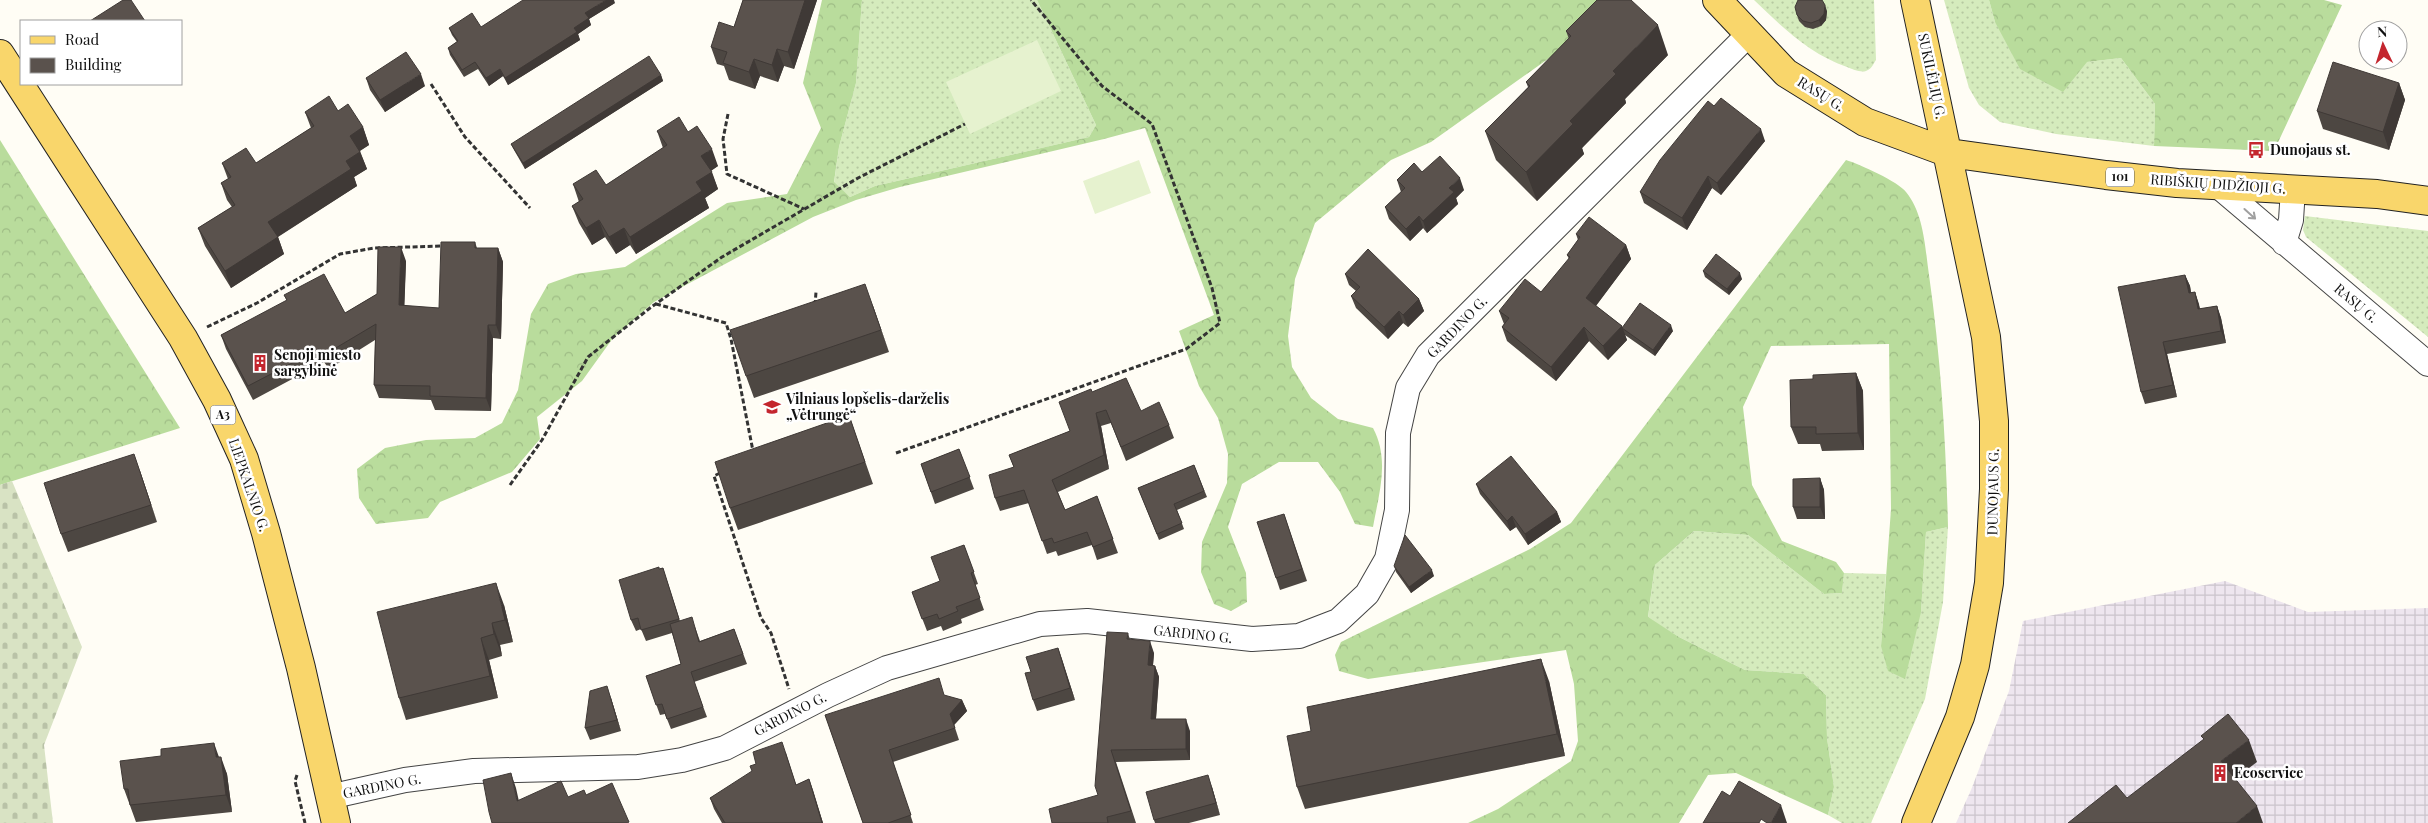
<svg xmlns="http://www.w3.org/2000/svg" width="2428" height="823" font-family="'Playfair Display',serif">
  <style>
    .industrial { fill: url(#industrial-grid) }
    .grass { fill: url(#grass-dots) }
    .forest { fill: url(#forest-crowns) }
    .cemetery { fill: url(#cemetery-stones) }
    .pitch { fill: #e6f2cf }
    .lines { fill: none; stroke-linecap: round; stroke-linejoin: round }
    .minor-casing { stroke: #444; stroke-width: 26 }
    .primary-casing { stroke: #222; stroke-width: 30 }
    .path { stroke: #333; stroke-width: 3; stroke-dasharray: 5 2.5; stroke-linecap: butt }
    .minor { stroke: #fff; stroke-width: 24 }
    .primary { stroke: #f9d66b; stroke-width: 28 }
    .wall { fill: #4d4742 }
    .shaded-wall { fill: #3f3936 }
    .building { fill: #5a524d; stroke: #3f3936 }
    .oneway { stroke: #a0a0a0 }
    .labels { text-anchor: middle; stroke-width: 5; stroke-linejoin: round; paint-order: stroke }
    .shield { fill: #fff; stroke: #585858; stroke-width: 1 }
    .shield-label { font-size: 12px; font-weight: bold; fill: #111 }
    .street-label { font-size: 14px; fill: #111; stroke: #fff }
    .poi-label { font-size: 14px; font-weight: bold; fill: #111; stroke: #fff; text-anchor: start }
  </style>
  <defs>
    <pattern id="industrial-grid" width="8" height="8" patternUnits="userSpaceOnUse" patternTransform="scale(1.25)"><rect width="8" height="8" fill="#eee6ef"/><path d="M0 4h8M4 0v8" fill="none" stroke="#cbc4cc"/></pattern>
    <pattern id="grass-dots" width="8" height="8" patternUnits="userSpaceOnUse" patternTransform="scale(1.25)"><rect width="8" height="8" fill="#d5ebbd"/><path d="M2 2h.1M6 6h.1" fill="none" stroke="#b6c8a1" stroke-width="1.8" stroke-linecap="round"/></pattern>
    <pattern id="forest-crowns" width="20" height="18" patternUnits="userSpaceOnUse" patternTransform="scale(1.25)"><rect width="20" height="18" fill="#b9dc9c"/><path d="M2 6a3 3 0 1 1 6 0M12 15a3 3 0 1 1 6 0" fill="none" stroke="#9ebc85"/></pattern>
    <pattern id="cemetery-stones" width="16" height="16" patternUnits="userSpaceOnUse" patternTransform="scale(1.25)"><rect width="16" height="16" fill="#d9e3c4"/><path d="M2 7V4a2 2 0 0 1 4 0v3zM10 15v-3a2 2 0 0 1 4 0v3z" fill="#b9c2a7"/></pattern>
  </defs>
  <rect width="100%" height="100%" fill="#fffdf5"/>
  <path class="industrial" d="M2225 581 2308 612 2428 608V823H1956L1971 790 2009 691 2023 621Z"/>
  <path class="grass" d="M862 0H1037L1096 125 1089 137 875 186 850 197 834 183 839 147 856 83Z
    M1754 0H1874L1876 60C1873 64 1872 69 1866 71 1860 73 1853 69 1847 67 1810 54 1782 27 1754 0Z
    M1944 0H1989L1995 22 2087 62 2121 58 2155 104 2154 146 2056 134 2000 122 1979 105 1969 88Z
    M2305 216 2428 231V337L2306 237 2303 230Z
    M1948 527 1943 602 1925 699 1871 823H1842L1828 815 1834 787 1827 738 1826 695 1804 674 1745 670 1679 637 1648 618 1655 565 1694 531 1748 535 1824 594 1842 593 1844 573 1886 574 1881 646 1921 612 1926 532Z"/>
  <path class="forest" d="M822 0H862L856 83 839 147 834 182 850 197 875 186 1089 137 1096 125 1037 0H1631L1431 142 1391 160 1315 223 1295 279 1288 336 1292 367 1311 398 1338 419 1373 428C1390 460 1379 493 1373 527L1355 524 1340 492 1318 462H1279L1242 484 1228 527 1246 573 1247 602 1231 611 1214 604 1201 572 1202 542 1227 483 1228 454 1218 418 1199 386 1179 331 1214 315 1145 128 1104 139 900 187 856 200 813 217 654 302 613 338 582 381 537 417 540 439 512 472 440 502 428 518 376 524 359 498 357 469 385 448 426 440 475 438 502 423 518 390 531 314 548 284 576 274 625 267 727 203 787 194 821 128 803 83Z
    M1989 0H2324L2342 5 2274 151 2154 146 2155 104 2121 58 2087 62 2063 92 2020 69 1995 22Z
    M0 140 180 428 0 485Z
    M1846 160C1859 164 1899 182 1906 192 1924 214 1925 247 1929 275 1941 359 1946 443 1948 527L1926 532 1921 612 1905 679 1888 671 1881 646 1891 509 1889 344 1771 346 1743 407 1752 485 1782 541 1836 562 1844 573 1842 593 1824 594 1748 535 1694 531 1655 565 1648 617 1679 637 1745 670 1804 674 1826 695 1827 738 1834 787 1828 815 1736 773 1708 775 1679 823H1468L1498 809 1571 761 1578 741 1574 684 1566 650 1368 679 1339 671 1335 655 1341 642 1530 549 1571 523Z"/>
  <path class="cemetery" d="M12 481 82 647 44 745 53 823H0V485Z"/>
  <path class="pitch" d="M1037 40 1061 91 970 134 946 82Z
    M1139 160 1151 193 1095 214 1083 181Z"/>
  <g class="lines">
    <g class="minor-casing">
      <path id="minor" d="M2217 185 2428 364
        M2284 243 2291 220 2293 189
        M329 797 405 780 474 771 638 767 682 760 725 748 828 695 887 668 1040 624 1087 621 1252 639 1299 636 1338 621 1367 594 1387 559 1397 510 1398 433 1408 388 1428 355 1749 34"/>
    </g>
    <g class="primary-casing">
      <path id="primary" d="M1717 0 1786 73 1865 122 1949 153 2106 175 2177 183 2377 194 2428 201
        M1915 0 1986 337 1994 421V489L1989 583 1975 665 1960 717 1916 823
        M0 54 183 338 217 400 244 459 266 533 301 668 336 823"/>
    </g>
    <path class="path" d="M431 84 465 137 530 208
      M728 114 723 139 727 174 804 209
      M656 304 726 323 731 339 753 451
      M815 305 816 292
      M207 327 257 303 340 254 374 248 444 246
      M896 453 1186 349 1220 323 1212 288 1152 124 1102 86 1031 0
      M720 473 714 476 761 618 771 633 789 689
      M510 485 542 440 588 357 650 308 722 257 858 178 965 124
      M297 775 295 781 305 823"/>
    <use href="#minor" class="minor"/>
    <use href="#primary" class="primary"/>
  </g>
  <path class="wall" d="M743 0H817L794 69 784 66 778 82 760 76 755 89 729 80 724 66 717 64 711 47 734 27Z
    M615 3 589 19 591 25 578 34 580 40 508 85 503 76 489 86 478 69 464 77 450 55 448 48 457 42 452 35 449 28 481 27Z
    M1827 11 1826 20 1821 26 1813 29 1805 27 1799 21 1797 15Z
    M1566 31 1668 55 1625 99 1626 103 1582 148 1584 154 1537 201 1496 160 1485 131 1528 87 1526 82 1569 39Z
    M661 75 663 81 525 169 514 150 511 144Z
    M366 78 425 86 385 112 370 90Z
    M2399 83 2405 100 2389 150 2323 129 2317 111Z
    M1714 106 1765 141 1721 195 1712 188 1687 230 1644 203 1640 192Z
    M338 111 363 127 369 145 360 151 367 169 354 177 357 186 278 237 284 254 231 288 205 246 198 228 232 207 227 200 221 183 228 179 222 163H256L311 128 305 112Z
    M657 131 688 132 718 166 711 171 718 189 705 198 709 208 636 254 630 245 616 254 605 237 592 245 579 223 572 206 579 202 573 184 606 185 663 148Z
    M1422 172 1464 190 1456 198 1458 204 1435 226 1427 233 1423 228 1410 241 1389 219 1385 207 1401 192 1397 180Z
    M1576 234 1626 245 1631 259 1596 306 1622 326 1623 328 1673 331 1655 356 1625 335 1627 340 1608 360 1589 341 1556 381 1507 341 1502 327 1504 324 1499 311 1541 292 1569 259 1567 255 1578 240Z
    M475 242 477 248H498L503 262 501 339 493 338 491 411 435 410 431 400 379 398 374 385 375 340 329 369 324 362 253 400 226 349 221 335 287 301 284 295 345 313 377 294 406 261 404 306 439 308Z
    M1703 271 1742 279 1729 295 1705 277Z
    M1345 274 1419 299 1424 311 1408 327 1403 323 1388 339 1356 308 1351 296 1356 291 1349 285Z
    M2185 275 2190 286 2191 293 2195 292 2200 309 2217 306 2221 318 2226 343 2167 354 2177 397 2145 404 2141 392Z
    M873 306 889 352 754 398 746 376Z
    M1856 373 1863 391 1864 450 1822 451 1820 444H1798L1791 427 1813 379Z
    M1092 392 1169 425 1174 438 1126 461 1111 423 1101 426 1109 469 1058 492 1065 510 1097 496 1118 553 1097 560 1092 545 1058 556 1056 551 1047 554 1029 503 1000 511 995 498 1014 468 1009 455 1070 431Z
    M850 418 873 484 738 530 730 508 848 419Z
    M959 449 974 489 935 504 921 464Z
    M1194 465 1207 497 1177 510 1184 529 1159 540 1138 488Z
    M140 471 157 522 68 552 61 534Z
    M1820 478 1824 490 1825 519H1797L1793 507Z
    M1476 484 1557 512 1561 522 1528 545 1516 527 1510 531 1480 494Z
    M1284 514 1307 581 1280 590 1276 578Z
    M964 545 978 584 975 585 984 610 961 619 962 623 943 631 941 626 927 631 912 592 940 582Z
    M1394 566 1434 576 1411 593 1396 572Z
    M663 568 680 621 695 627 700 641 734 629 747 664 694 682 707 717 671 729 665 714 660 715 646 676 681 664 672 633 646 641 641 629 636 631 631 620 659 569Z
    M504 605 513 642 500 645 502 656 489 660 498 698 406 720 399 698Z
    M1128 633 1130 640 1154 653 1153 665 1155 666 1159 677 1156 719 1190 731V760L1116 762 1136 823H1052L1098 795Z
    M1058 648 1075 700 1037 711 1033 700Z
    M1549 681 1565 756 1305 809 1297 787Z
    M945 696 962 700 967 711 954 725 959 740 893 762 913 823H863L825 715Z
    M611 698 621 731 590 740 585 728Z
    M786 753 796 785 809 779 823 823H722L714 809 710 798Z
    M219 757 227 774 232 812 136 822 124 789Z
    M1212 787 1220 815 1189 823H1155L1154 820Z"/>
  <path class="shaded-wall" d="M606 0H614L615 3 589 19 591 25 578 34 580 40 508 85 505 78 574 28 585 13Z
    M805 0H817L794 69 788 52Z
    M1825 5 1827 11 1826 20 1821 26 1819 20Z
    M1658 25 1668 55 1625 99 1626 103 1582 148 1584 154 1537 201 1526 172 1570 121 1613 71Z
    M777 49 784 66 778 82 772 65Z
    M754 59 760 76 755 89 749 72Z
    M500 69 503 76 489 86 486 78Z
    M421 74 425 86 385 112 380 100Z
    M661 75 663 81 525 169 523 163Z
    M2399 83 2405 100 2389 150 2383 132Z
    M363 127 369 145 356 153 350 136Z
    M1761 129 1765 141 1721 195 1717 183Z
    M712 149 718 166 707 173 701 156Z
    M360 152 367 169 354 177 357 186 274 239 268 222 346 161Z
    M712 172 718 189 705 198 709 208 636 254 630 237 696 182Z
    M1708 176 1712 188 1687 230 1682 218Z
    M1460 178 1464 190 1456 198 1458 204 1427 233 1423 221 1449 188Z
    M1419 216 1423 228 1410 241 1406 229Z
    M599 220 605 237 592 245 586 228Z
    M624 228 630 245 616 254 609 237Z
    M278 237 284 254 231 288 225 271Z
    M1626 245 1631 259 1591 312 1586 298Z
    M401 247 406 261 404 319 399 305Z
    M498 248 503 262 501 339 496 325Z
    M1740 273 1742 279 1729 295 1727 289Z
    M2185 275 2190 286 2193 305 2189 293Z
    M865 284 873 306 889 352 881 330Z
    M2195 292 2199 304 2202 321 2198 309Z
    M1419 299 1424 311 1408 327 1403 315Z
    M2217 306 2221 318 2226 343 2221 331Z
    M1399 311 1403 323 1388 339 1384 327Z
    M488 325 493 338 491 411 486 398Z
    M1671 325 1673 331 1655 356 1653 350Z
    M1622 326 1627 340 1608 360 1603 346Z
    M1584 327 1589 341 1556 381 1551 367Z
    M2163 342 2167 354 2177 397 2173 385Z
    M1856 373 1863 391 1864 450 1858 433Z
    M1096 413 1101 426 1109 469 1104 455Z
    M134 454 140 471 157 522 151 505Z
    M1820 478 1824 490 1825 519 1820 507Z
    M1557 512 1561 522 1528 545 1525 534Z
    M1512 516 1516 527 1510 531 1507 521Z
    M1432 570 1434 576 1411 593 1409 587Z
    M496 583 504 605 513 642 505 620Z
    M492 623 500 645 502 656 494 634Z
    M481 638 489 660 498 698 490 676Z
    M1150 641 1154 653 1152 677 1148 665Z
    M1058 648 1062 659 1075 700 1070 688Z
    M1541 659 1549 681 1565 756 1557 734Z
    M1155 666 1159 677 1155 731 1151 719Z
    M607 686 611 698 621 731 617 720Z
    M962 700 967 711 954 725 959 740 950 714Z
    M1186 719 1190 731V760L1186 749Z
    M2249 740 2257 762 2229 783 2221 761Z
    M214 743 220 760 216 757Z
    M221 757 227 774 232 812 226 795Z
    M511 773 516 788 522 815 517 801Z
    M1208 775 1212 787 1220 815 1216 803Z
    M809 779 813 790 823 823H822Z
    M1781 805 1787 823H1771Z
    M2257 806 2263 823H2236Z"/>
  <path class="building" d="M123 0H131L145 21H90Z
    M523 0H606L585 13 589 18 574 28 577 32 505 78 500 69 486 78 475 62 462 70 448 48 458 41 449 28 472 13 481 27Z
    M743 0H805L788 52 777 49 772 65 754 59 749 72 723 63 727 52 711 47 719 22 734 27Z
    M1597 0H1631L1658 25 1613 71 1616 74 1570 121 1573 124 1526 172 1485 131 1530 86 1526 82 1571 36 1566 31Z
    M1798 0H1822L1825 5 1824 14 1819 20 1811 23 1803 21 1797 15 1795 7Z
    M406 52 421 74 380 100 366 78Z
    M649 56 661 75 523 163 511 144Z
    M2333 62 2399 83 2383 132 2317 111Z
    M329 96 338 111 348 104 363 127 350 136 360 152 346 161 351 169 268 222 278 237 225 271 198 228 235 205 221 183 231 177 222 163 246 148 256 163 314 126 305 112Z
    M1721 98 1761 129 1717 183 1708 176 1682 218 1640 192 1660 160 1708 101 1714 106Z
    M679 117 688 132 697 126 712 149 701 156 712 172 696 182 702 191 630 237 624 228 609 237 599 220 586 228 572 206 583 199 573 184 596 170 606 185 667 145 657 131Z
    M1440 156 1460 178 1449 188 1454 192 1423 221 1419 216 1406 229 1385 207 1405 188 1397 180 1414 163 1422 172Z
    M1589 217 1626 245 1586 298 1622 326 1603 346 1584 327 1551 367 1502 327 1509 318 1499 311 1525 279 1541 292 1570 257 1567 255 1580 237 1576 234Z
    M441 242H475V248H498L496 325H488L486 398 430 396V386L374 385 376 324 324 355 319 349 248 386 221 335 287 300 284 295 324 274 345 313 377 294 378 247H401L399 305 439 308Z
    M1368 249 1419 299 1403 315 1399 311 1384 327 1351 296 1360 287 1345 274Z
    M1716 254 1740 273 1727 289 1703 271Z
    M2185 275 2189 293 2195 292 2198 309 2217 306 2221 331 2163 342 2173 385 2141 392 2118 287Z
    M865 284 881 330 746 376 730 330Z
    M1640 303 1671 325 1653 350 1622 328Z
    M1856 373 1858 433 1816 434V427H1791L1790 380 1813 379V375Z
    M1126 378 1141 411 1159 402 1169 425 1121 447 1106 410 1096 413 1104 455 1052 480 1065 510 1097 496 1113 539 1093 547 1087 532 1054 543 1052 538 1042 541 1024 490 995 498 989 475 1014 467 1009 455 1070 431 1059 402 1091 389 1092 392Z
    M847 416 848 419 850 418 865 462 730 508 715 462Z
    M959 449 970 477 931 492 921 464Z
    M134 454 151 505 61 534 44 483Z
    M1511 456 1557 512 1525 534 1512 516 1507 521 1476 484Z
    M1194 465 1204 491 1174 504 1182 523 1157 534 1138 488Z
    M1820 478V507H1793V479Z
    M1284 514 1302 569 1276 578 1257 522Z
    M1405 535 1432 570 1409 587 1394 566Z
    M964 545 974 572 971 573 980 598 956 607 958 611 939 619 937 614 922 619 912 592 940 581 931 557Z
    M659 567V569L663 568 679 619 641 630 638 618 631 620 619 580Z
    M496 583 505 620 492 623 494 634 481 638 490 676 399 698 377 612Z
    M692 617 699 642 734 629 743 654 691 672 703 707 667 719 662 704 656 705 646 676 681 664 670 624Z
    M1107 632 1128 633 1127 639 1150 641 1148 665 1155 666 1151 719H1186V749L1111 750 1131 811 1107 817 1108 823H1052L1049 809 1098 795 1095 786Z
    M1058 648 1070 688 1033 700 1025 673 1031 672 1026 657Z
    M1541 659 1557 734 1297 787 1287 736 1311 731 1307 707Z
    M939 678 944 695 962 700 950 714 955 728 889 750 911 815 888 823H863L825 715Z
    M607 686 617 720 585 728 590 691Z
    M2228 714 2249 740 2221 761 2257 806 2236 823H2068L2116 785 2127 798 2204 739 2201 736Z
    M782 742 796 785 809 779 822 823H725L710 798 752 771 750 766 756 764 753 752Z
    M214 743 216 757H221L226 795 130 805 128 789H124L120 761 161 756V749Z
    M511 773 517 801 561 781 568 797 584 790 586 795 612 783 629 822 627 823H492L489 812 483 780Z
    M1208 775 1216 803 1154 820 1146 792Z
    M1739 781 1781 805 1771 823H1767L1761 819 1759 823H1703L1722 791 1730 796Z"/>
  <defs><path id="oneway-shaft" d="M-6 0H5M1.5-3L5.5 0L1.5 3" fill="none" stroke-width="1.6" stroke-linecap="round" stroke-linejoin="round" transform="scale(1.25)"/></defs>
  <use class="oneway" href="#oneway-shaft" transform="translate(2250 214) rotate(42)"/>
  <defs>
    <g id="bus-bare" transform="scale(1.35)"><path d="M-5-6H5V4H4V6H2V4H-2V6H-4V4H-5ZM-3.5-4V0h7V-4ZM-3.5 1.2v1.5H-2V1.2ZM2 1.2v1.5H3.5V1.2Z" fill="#c4262e" stroke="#fff" stroke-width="2.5" paint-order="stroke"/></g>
    <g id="building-bare" transform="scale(1.35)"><path d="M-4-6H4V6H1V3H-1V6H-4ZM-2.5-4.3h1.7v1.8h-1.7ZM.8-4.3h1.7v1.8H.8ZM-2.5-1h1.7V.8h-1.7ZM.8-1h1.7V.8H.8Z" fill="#c4262e" stroke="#fff" stroke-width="2.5" paint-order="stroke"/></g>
    <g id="school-bare" transform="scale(1.35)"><path d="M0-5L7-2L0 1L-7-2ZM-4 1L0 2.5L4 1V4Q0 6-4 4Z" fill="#c4262e" stroke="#fff" stroke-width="2.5" paint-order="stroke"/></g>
  </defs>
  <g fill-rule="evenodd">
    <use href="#bus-bare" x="2256" y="150"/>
    <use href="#building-bare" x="260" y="363"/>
    <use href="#school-bare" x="772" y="407"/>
    <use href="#building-bare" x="2220" y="773"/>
  </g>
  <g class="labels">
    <g class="shield">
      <rect x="2106" y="167.5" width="28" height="19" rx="4"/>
      <rect x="210.5" y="405.5" width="25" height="19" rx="4"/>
    </g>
    <g class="shield-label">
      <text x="2120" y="181">101</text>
      <text x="223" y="419">A3</text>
    </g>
    <g class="street-label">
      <text transform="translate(1932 76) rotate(78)" y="5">SUKILĖLIŲ G.</text>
      <text transform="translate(1821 94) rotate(32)" y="5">RASŲ G.</text>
      <text transform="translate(2218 184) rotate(4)" y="5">RIBIŠKIŲ DIDŽIOJI G.</text>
      <text transform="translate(2356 303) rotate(40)" y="5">RASŲ G.</text>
      <text transform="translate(1457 327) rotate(-46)" y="5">GARDINO G.</text>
      <text transform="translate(249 485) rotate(71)" y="5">LIEPKALNIO G.</text>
      <text transform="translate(1993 492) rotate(-89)" y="5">DUNOJAUS G.</text>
      <text transform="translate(1193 634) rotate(6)" y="5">GARDINO G.</text>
      <text transform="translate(790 714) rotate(-27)" y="5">GARDINO G.</text>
      <text transform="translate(382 786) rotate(-11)" y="5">GARDINO G.</text>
    </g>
    <g class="poi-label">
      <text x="2270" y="155">Dunojaus st.</text>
      <text x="274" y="360">Senoji miesto<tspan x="274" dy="16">sargybinė</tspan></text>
      <text x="786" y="404">Vilniaus lopšelis-darželis<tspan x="786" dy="16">„Vėtrungė“</tspan></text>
      <text x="2234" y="778">Ecoservice</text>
    </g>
  </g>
  <rect x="20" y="20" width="162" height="65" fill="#ffffff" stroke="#a0a0a0"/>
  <rect x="30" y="36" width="25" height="8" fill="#f9d66b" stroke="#a0a0a0"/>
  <text x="65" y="45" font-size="15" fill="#111111">Road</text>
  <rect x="30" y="58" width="25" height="15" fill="#5a524d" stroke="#a0a0a0"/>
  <text x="65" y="70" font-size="15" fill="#111111">Building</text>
  <g transform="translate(2383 45) rotate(356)"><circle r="24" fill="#ffffff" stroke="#a0a0a0"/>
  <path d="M0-4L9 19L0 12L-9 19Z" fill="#c4262e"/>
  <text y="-8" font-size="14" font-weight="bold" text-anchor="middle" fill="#111111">N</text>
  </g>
</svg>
